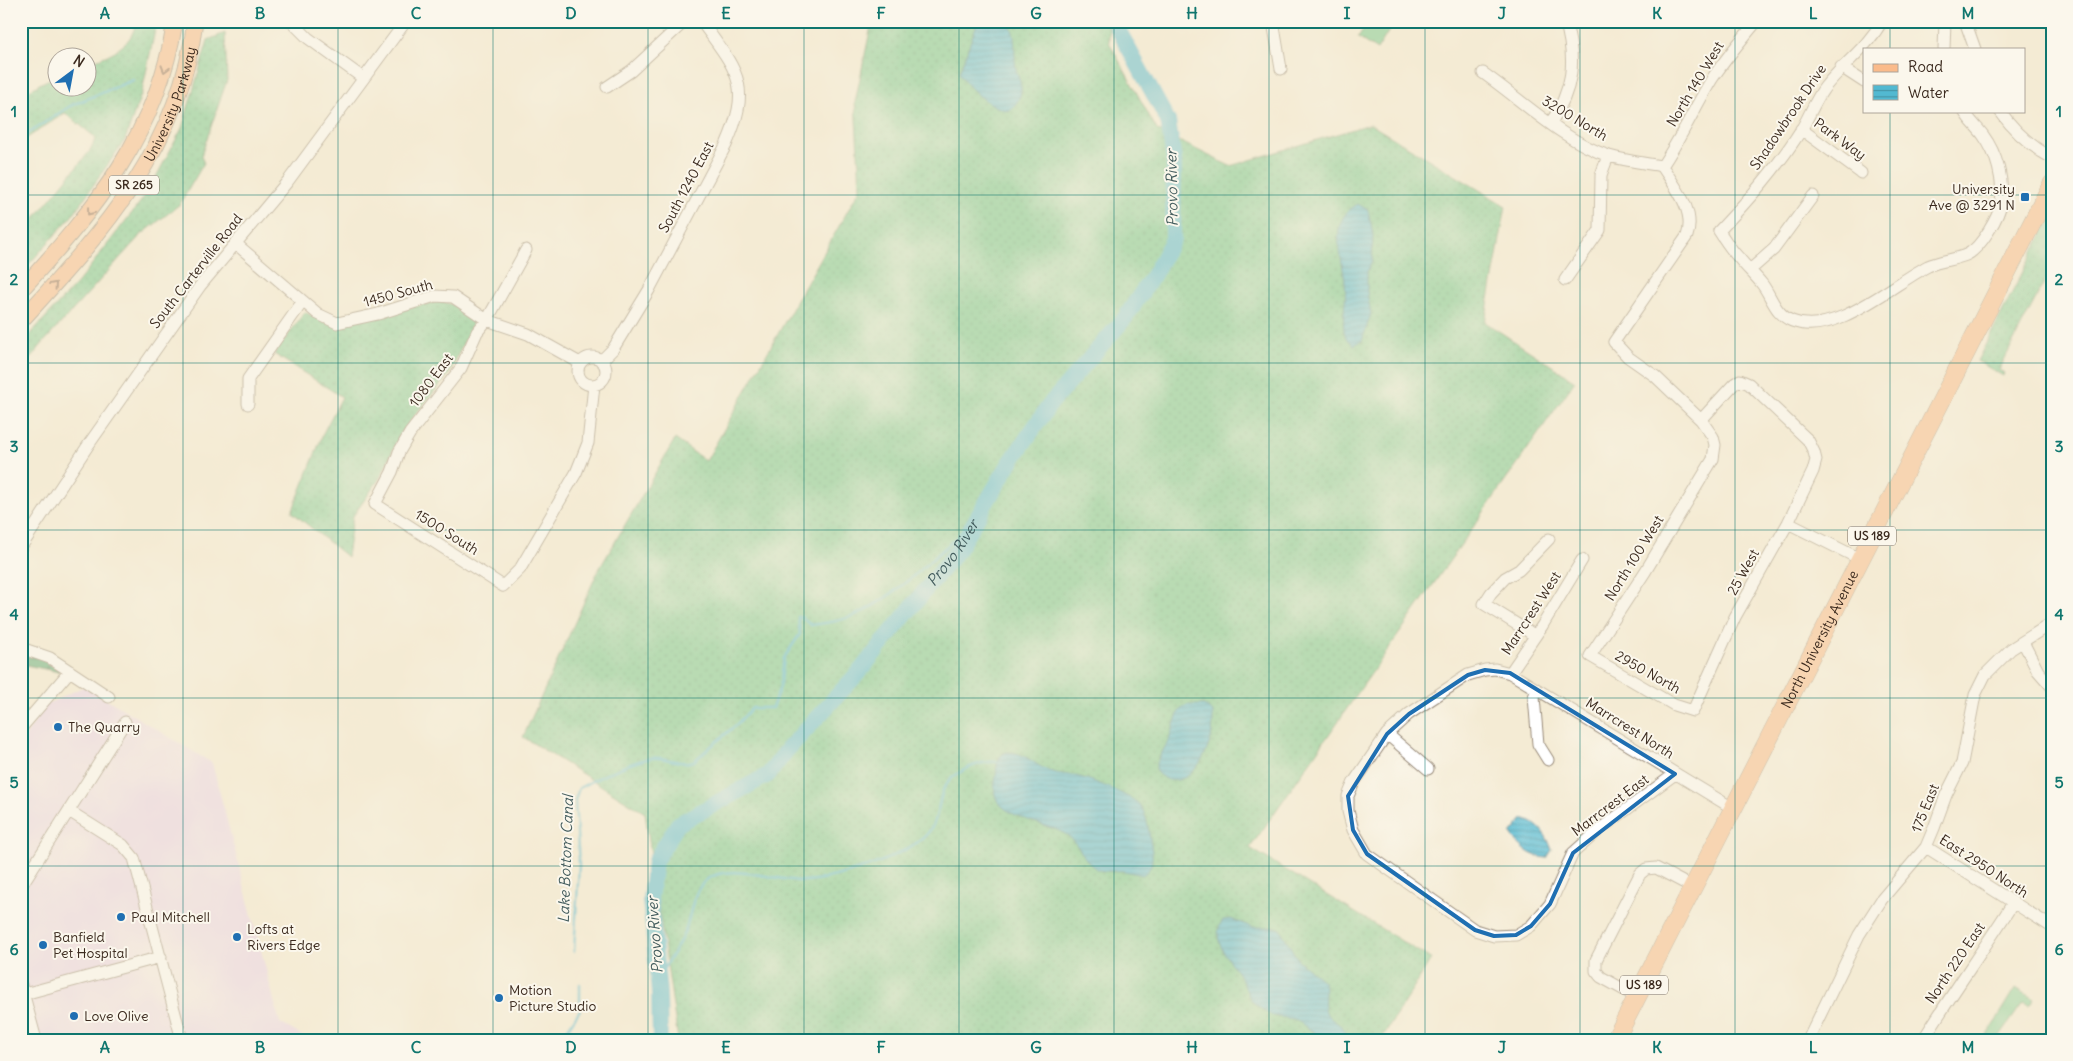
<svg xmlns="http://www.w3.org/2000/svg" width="2073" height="1061" font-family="Delius,sans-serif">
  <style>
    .built { fill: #e9d2ed }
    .grass { fill: url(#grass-dots); stroke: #567855 }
    .forest { fill: url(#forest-firs); stroke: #4c6b4b }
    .park { fill: #71c78c; stroke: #567855 }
    .water { fill: url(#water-rules); stroke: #467278 }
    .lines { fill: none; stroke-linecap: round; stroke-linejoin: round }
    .stream { stroke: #52b9d1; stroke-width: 2.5 }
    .river { stroke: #52b9d1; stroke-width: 16 }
    .minor-casing { stroke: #988a79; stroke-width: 13 }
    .major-casing { stroke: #988a79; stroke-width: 17 }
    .highway-casing { stroke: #988a79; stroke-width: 19 }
    .minor { stroke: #fff; stroke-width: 11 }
    .major { stroke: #fabb8b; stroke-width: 15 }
    .highway { stroke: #fabb8b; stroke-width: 18 }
    .oneway { stroke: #916b4f }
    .marked { fill: none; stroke: #1f6fb2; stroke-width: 4; stroke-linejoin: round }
    .grid { fill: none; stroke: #0f766e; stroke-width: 1; stroke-opacity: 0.55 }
    .poi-dot { fill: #1f6fb2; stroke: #fbf7ec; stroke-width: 2 }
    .labels { text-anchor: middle; stroke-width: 4; stroke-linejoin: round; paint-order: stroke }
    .shield { fill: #fbf7ec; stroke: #75685c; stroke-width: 1 }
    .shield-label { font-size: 12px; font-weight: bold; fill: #3b2a1e }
    .street-label { font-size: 14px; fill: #3b2a1e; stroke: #fbf7ec }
    .poi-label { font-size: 14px; fill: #3b2a1e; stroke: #fbf7ec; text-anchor: start }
    .water-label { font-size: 15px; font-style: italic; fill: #435c5d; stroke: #fbf7ec }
    .neatline { fill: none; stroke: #0f766e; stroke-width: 2 }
    .grid-label { font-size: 16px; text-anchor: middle; font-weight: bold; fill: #0f766e }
  </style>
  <defs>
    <pattern id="grass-dots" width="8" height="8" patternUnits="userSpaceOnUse" patternTransform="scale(1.25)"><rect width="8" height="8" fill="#71c78c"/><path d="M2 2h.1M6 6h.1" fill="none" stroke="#5ea272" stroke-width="1.8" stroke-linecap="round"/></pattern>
    <pattern id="forest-firs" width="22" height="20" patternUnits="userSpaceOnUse" patternTransform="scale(1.25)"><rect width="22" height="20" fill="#5cac78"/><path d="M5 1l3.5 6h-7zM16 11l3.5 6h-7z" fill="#4d8c62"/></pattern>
    <pattern id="water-rules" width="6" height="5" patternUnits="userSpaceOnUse" patternTransform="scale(1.25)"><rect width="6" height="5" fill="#52b9d1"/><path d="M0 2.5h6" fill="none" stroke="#4597a9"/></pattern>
  </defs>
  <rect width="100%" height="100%" fill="#fbf7ec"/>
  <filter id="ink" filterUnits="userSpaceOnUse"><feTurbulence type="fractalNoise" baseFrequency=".02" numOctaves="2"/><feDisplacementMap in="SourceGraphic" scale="10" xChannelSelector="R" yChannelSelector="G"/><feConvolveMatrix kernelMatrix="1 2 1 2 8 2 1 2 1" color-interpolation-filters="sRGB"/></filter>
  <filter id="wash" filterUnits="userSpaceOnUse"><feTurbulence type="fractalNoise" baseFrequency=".0096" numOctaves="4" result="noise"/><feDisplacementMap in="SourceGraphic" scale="20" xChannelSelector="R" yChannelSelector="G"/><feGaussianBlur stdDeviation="1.12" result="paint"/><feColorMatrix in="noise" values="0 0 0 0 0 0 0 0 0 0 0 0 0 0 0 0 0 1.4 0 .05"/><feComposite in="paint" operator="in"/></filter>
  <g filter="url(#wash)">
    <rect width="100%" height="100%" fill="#f4ebd4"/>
    <path class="built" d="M85 686 212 763 280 1023 309 1040H21V743L45 705Z"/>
    <path class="grass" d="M136 21H157L142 92 125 140 72 216 21 273V234L89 152 96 138 65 113 21 142C21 100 15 93 57 76L58 88H88V63C108 55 133 47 136 21Z
      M872 21H1109V42L1157 130 1230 166 1370 124 1506 206 1485 322 1575 381 1250 848 1431 959 1381 1040H678L645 813 523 737 598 571 675 439 706 461 860 189 855 102Z
      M225 33 227 80 201 156 204 163 180 204 140 236 44 342 21 370V344L79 281 148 192 182 128 208 40Z
      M2052 215V267L1999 370 2004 373 2003 376 1977 361Z
      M442 301 462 308 472 315 473 322 471 327 449 374 402 431 380 478 353 516 347 557 292 512 325 429 342 397 274 354 305 312 329 324Z"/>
    <path class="forest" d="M21 651 40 657 58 669 59 672 21 664Z"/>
    <path class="park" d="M1369 21H1395L1377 50 1358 38Z
      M2016 988 2034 999 2029 1006 2023 1003 1997 1040H1984Z"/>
    <path class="water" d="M978 21H1008C1018 37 1013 51 1016 68 1017 76 1022 83 1021 91 1020 100 1015 106 1008 111 988 106 970 90 959 73Z
      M1358 204 1368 210 1373 234 1372 261 1367 272V292L1371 314 1362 341 1354 345 1346 338 1344 331C1342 315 1347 299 1345 283 1343 256 1325 222 1358 204Z
      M1187 705H1204L1213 712C1213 724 1213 736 1208 747 1200 769 1178 794 1156 772V763L1169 740 1178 713 1183 707Z
      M1006 752C1025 751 1033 765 1050 771 1060 775 1070 774 1080 777 1090 779 1133 797 1139 804 1147 813 1149 832 1151 844 1153 857 1154 867 1143 875 1137 874 1130 872 1124 871 1115 870 1106 873 1097 869 1083 862 1080 844 1067 835 1048 823 1005 819 996 798 993 791 995 783 996 775 997 766 996 757 1006 752Z
      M1523 819C1539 823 1547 835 1552 850L1547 858C1530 857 1520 847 1511 834Z
      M1231 919 1252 927H1274L1280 929 1298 960 1324 982C1327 992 1322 1005 1327 1014 1333 1023 1344 1024 1346 1034 1333 1055 1306 1023 1293 1019 1289 1018 1283 1018 1278 1017 1270 1016 1262 1010 1255 1004 1247 997 1246 987 1241 978 1231 961 1208 940 1223 920Z"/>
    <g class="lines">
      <path class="stream" d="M226 26 236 21
        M21 138 72 105 133 80
        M574 952 579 865 575 800 579 788C601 776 627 763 651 758 665 756 680 766 694 761L736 725 752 708H772L780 687 784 658 800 634 798 617H801L811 625C828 623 847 620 862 612 906 589 938 551 976 521
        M658 979C666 963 677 949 684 933 691 918 691 896 703 883 724 860 775 881 802 881 826 881 875 866 897 854 907 849 921 842 928 833 938 821 938 804 943 790 950 773 980 760 997 762
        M560 1040 580 1010V984"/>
      <path class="river" id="s1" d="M660 1040 659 993 650 899 655 861 678 824 768 775 787 750 860 671 957 551 1010 463 1051 403 1125 318 1154 274 1173 239 1174 160 1168 121 1117 27V21"/>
    </g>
  </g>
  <g filter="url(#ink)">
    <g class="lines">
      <g class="minor-casing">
        <path id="minor" d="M291 21 308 38 363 78
          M1273 21 1281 69
          M1882 21C1867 48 1843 64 1825 87 1815 100 1809 117 1801 130 1778 167 1748 200 1719 231 1725 240 1731 250 1739 258 1746 267 1755 275 1762 284 1772 297 1775 314 1792 321 1834 338 1893 284 1928 266 1941 260 1956 260 1968 254 1981 247 1999 217 2001 203 2004 180 1997 154 1983 135 1977 127 1969 120 1964 111
          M1965 21 1975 49
          M1566 26 1578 21
          M1944 49 1945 21
          M1841 67 1864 82
          M1483 73C1522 100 1563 141 1609 156 1626 161 1645 163 1662 166 1675 187 1696 211 1687 236L1614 342 1628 357 1655 376 1701 420 1713 437 1715 445 1713 459 1645 572 1590 656 1674 705 1693 711 1735 617 1788 523 1813 471 1816 460 1814 452 1808 440 1749 384 1740 380 1734 384 1701 420
          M607 87 631 71 685 21
          M2000 111C2014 131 2030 146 2052 158
          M1550 124C1573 90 1577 61 1565 21
          M1801 129 1861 173
          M1662 166C1681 138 1695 107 1712 79 1726 58 1741 40 1757 21
          M235 243 318 314 337 323 378 314 435 296 453 297 487 320 528 334 580 363
          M526 250 487 320 477 332 461 368 410 433 399 452 392 472 375 504 503 586 520 569 576 473 588 443 594 385
          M1750 270 1774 249 1813 196
          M1565 280 1600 230 1601 175 1608 156
          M578 371a14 14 0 1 1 28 0a14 14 0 1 1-28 0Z
          M601 361 613 349 649 290 726 145C753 84 737 71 701 21
          M248 404V379L303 301
          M1788 523 1860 559
          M21 547 89 444 200 286 288 181 406 21
          M1534 635 1484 604 1491 593 1505 578 1519 570 1549 539
          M2023 642 2038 671 2052 687
          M21 648 50 658 109 697
          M1510 673 1542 626 1582 560
          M1537 690 1534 697 1538 744 1548 760
          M21 728 70 671
          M1387 734 1428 769
          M1675 774 1600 829 1573 853 1550 904 1531 926 1516 935 1494 936 1475 930 1367 854 1353 830 1348 811V796L1354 782 1387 734 1409 714 1468 675 1485 670 1495 669 1510 673 1734 809
          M69 811 123 845 134 858 182 1040
          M1926 847 2052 927
          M21 886 125 722
          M21 985 36 1040
          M1637 997 1601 977 1596 971V960L1640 874 1646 869 1656 868 1694 888
          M21 998 24 994 161 957
          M1808 1040 1859 935 1882 899 1926 847 1934 828 1946 795 1962 763 1975 695 1985 675 2011 649 2052 623
          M1923 1040C1952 993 1984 949 2013 903"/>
      </g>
      <g class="major-casing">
        <g id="major">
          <path d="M21 290C95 209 158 133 175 21"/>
          <path id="s2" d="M21 321C103 231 180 147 195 21"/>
        </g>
      </g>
      <g class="highway-casing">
        <g id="highway">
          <path id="s3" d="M1615 1040 2052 184"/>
        </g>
      </g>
      <use href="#minor" class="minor"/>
      <use href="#major" class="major"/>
      <use href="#highway" class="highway"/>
    </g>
    <defs><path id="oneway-chevron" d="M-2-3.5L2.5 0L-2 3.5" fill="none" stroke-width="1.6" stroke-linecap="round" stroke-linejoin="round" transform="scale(1.25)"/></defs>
    <g class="oneway">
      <use href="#oneway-chevron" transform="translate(165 69) rotate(106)"/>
      <use href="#oneway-chevron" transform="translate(90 212) rotate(128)"/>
      <use href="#oneway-chevron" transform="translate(54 285) rotate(-48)"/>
    </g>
  </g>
  <path d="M0 0H2073V1061H0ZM1485 670 1510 673 1675 774 1573 853 1550 904 1531 926 1516 935 1494 936 1475 930 1367 854 1353 830 1348 796 1387 734 1409 714 1468 675Z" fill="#f4ebd4" fill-opacity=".55" fill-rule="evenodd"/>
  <path class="marked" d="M1485 670 1510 673 1675 774 1573 853 1550 904 1531 926 1516 935 1494 936 1475 930 1367 854 1353 830 1348 796 1387 734 1409 714 1468 675Z"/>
  <path class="grid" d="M183 21V1040M338 21V1040M493 21V1040M648 21V1040M804 21V1040M959 21V1040M1114 21V1040M1269 21V1040M1425 21V1040M1580 21V1040M1735 21V1040M1890 21V49M1890 111V1040M21 195H2052M21 363H2052M21 530H2052M21 698H2052M21 866H2052"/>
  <g class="poi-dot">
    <rect x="2020" y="192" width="10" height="10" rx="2.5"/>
    <circle cx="58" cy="727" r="5"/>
    <circle cx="121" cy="917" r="5"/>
    <circle cx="237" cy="937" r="5"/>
    <circle cx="43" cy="945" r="5"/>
    <circle cx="499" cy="998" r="5"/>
    <circle cx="74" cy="1016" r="5"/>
  </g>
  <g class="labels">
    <g class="shield">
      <rect x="109" y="175.5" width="50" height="19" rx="4"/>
      <rect x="1848" y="526.5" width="48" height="19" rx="4"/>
      <rect x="1620" y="975.5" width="48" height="19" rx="4"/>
    </g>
    <g class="shield-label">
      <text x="134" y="189">SR 265</text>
      <text x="1872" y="540">US 189</text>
      <text x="1644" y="989">US 189</text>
    </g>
    <g class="street-label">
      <text transform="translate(1695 84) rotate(-59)" y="5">North 140 West</text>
      <text dy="5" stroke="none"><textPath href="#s2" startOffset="266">University Parkway</textPath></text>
      <text transform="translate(1788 117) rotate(-56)" y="5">Shadowbrook Drive</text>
      <text transform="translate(1575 118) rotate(31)" y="5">3200 North</text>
      <text transform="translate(1840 139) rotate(36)" y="5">Park Way</text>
      <text transform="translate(686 187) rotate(-62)" y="5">South 1240 East</text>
      <text transform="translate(196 271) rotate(-52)" y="5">South Carterville Road</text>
      <text transform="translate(398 293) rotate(-15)" y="5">1450 South</text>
      <text transform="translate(431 380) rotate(-53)" y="5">1080 East</text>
      <text transform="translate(447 532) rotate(32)" y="5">1500 South</text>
      <text transform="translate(1634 558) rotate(-58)" y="5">North 100 West</text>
      <text transform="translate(1743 572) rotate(-61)" y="5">25 West</text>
      <text transform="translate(1531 613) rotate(-57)" y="5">Marrcrest West</text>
      <text dy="5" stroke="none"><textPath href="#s3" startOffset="450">North University Avenue</textPath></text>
      <text transform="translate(1648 672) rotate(29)" y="5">2950 North</text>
      <text transform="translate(1630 728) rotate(32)" y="5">Marrcrest North</text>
      <text transform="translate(1610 805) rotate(-37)" y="5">Marrcrest East</text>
      <text transform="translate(1925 808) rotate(-68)" y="5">175 East</text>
      <text transform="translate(1984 866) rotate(33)" y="5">East 2950 North</text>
      <text transform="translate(1955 963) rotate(-56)" y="5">North 220 East</text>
    </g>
    <g class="poi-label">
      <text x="2015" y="194" text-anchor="end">University<tspan x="2015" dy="16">Ave @ 3291 N</tspan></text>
      <text x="68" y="732">The Quarry</text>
      <text x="131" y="922">Paul Mitchell</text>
      <text x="247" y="934">Lofts at<tspan x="247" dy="16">Rivers Edge</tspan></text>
      <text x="53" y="942">Banfield<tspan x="53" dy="16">Pet Hospital</tspan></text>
      <text x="509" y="995">Motion<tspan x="509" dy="16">Picture Studio</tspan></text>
      <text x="84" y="1021">Love Olive</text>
    </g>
    <g class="water-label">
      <text transform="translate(1172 188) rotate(-91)" y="5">Provo River</text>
      <text dy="5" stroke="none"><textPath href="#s1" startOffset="615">Provo River</textPath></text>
      <text transform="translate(566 859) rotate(-88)" y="5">Lake Bottom Canal</text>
      <text transform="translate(655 935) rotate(-94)" y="5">Provo River</text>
    </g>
  </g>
  <rect width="2073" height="1061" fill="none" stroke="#fbf7ec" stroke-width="55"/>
  <rect x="1863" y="48" width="162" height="65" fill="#fbf7ec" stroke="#aea59a"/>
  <rect x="1873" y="64" width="25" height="8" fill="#fabb8b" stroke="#aea59a"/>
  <text x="1908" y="72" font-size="15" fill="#3b2a1e">Road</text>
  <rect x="1873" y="85" width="25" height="15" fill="url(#water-rules)" stroke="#aea59a"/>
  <text x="1908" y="98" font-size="15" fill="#3b2a1e">Water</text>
  <g transform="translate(72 72) rotate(32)"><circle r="24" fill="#fbf7ec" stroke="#aea59a"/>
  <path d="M0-4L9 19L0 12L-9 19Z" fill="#1f6fb2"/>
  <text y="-8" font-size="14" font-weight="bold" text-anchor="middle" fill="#3b2a1e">N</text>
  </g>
  <rect x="28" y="28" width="2018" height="1006" class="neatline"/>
  <g class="grid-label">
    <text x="105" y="19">A</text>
    <text x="260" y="19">B</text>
    <text x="416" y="19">C</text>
    <text x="571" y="19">D</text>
    <text x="726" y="19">E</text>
    <text x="881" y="19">F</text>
    <text x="1036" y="19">G</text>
    <text x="1192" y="19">H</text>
    <text x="1347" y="19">I</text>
    <text x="1502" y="19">J</text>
    <text x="1657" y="19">K</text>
    <text x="1813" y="19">L</text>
    <text x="1968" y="19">M</text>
    <text x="14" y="117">1</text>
    <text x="2059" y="117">1</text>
    <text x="14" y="285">2</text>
    <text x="2059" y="285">2</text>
    <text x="14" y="452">3</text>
    <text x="2059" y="452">3</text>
    <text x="14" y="620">4</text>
    <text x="2059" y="620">4</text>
    <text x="14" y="788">5</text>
    <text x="2059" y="788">5</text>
    <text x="14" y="955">6</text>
    <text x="2059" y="955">6</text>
    <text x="105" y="1053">A</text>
    <text x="260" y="1053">B</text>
    <text x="416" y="1053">C</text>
    <text x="571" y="1053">D</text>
    <text x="726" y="1053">E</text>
    <text x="881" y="1053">F</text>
    <text x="1036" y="1053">G</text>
    <text x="1192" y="1053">H</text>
    <text x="1347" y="1053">I</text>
    <text x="1502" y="1053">J</text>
    <text x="1657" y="1053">K</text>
    <text x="1813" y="1053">L</text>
    <text x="1968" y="1053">M</text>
  </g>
</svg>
